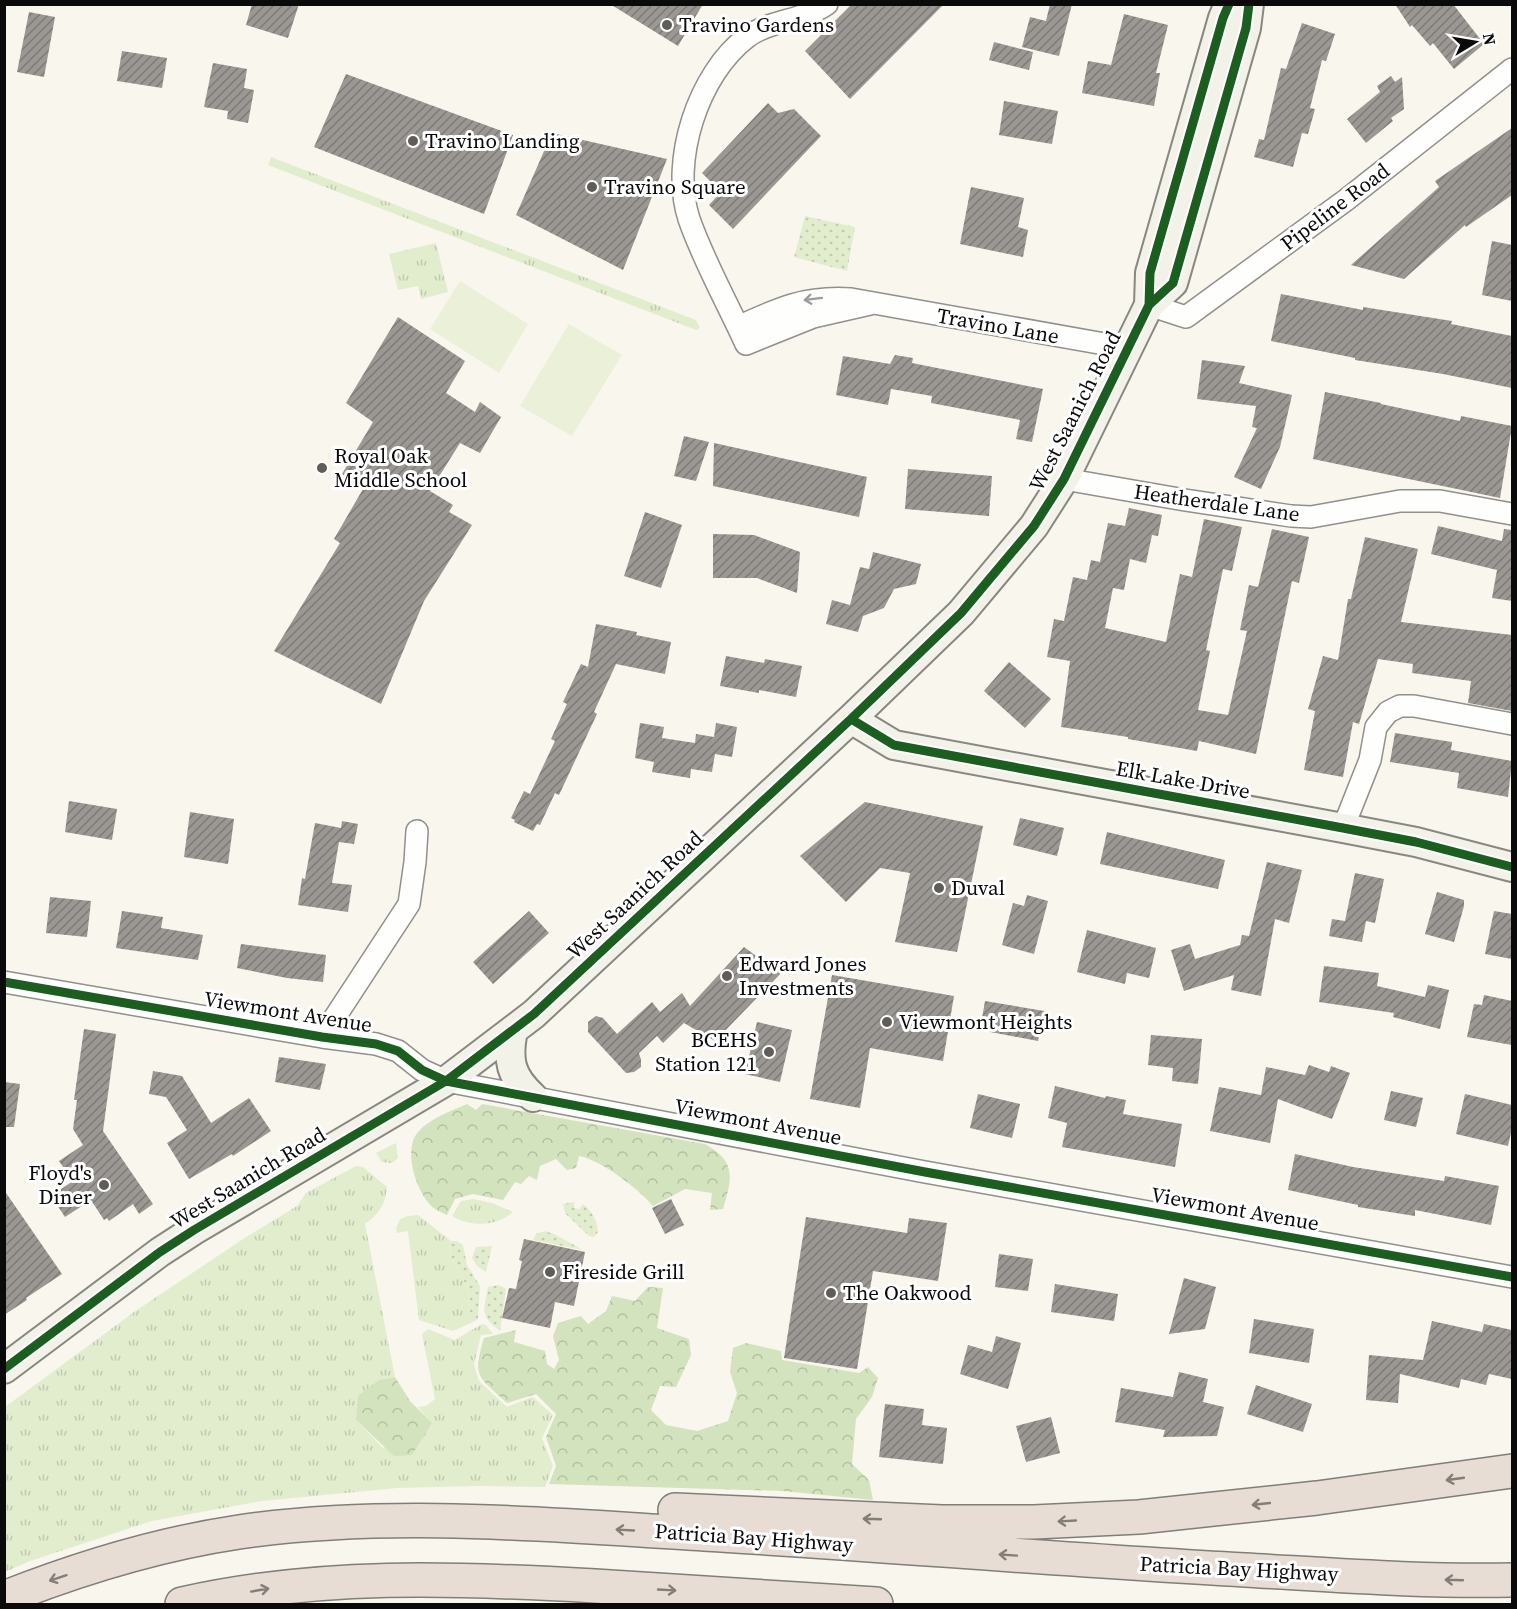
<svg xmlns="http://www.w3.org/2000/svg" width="1517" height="1609" font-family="'Source Serif 4',serif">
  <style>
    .grass { fill: url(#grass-tufts) }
    .forest { fill: url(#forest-crowns) }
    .garden { fill: url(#garden-dots) }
    .pitch { fill: #ebf0d8 }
    .building { fill: url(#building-hatch) }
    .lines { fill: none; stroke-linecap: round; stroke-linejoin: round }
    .street-casing { stroke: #92908c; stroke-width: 24 }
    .secondary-casing { stroke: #888783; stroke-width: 32 }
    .highway-casing { stroke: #7f7e7a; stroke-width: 36 }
    .street { stroke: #fefefc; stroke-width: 21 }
    .secondary { stroke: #f3f2e8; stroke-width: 28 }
    .highway { stroke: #e7ddd4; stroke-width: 33 }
    .cycleway-casing { stroke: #fff; stroke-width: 13 }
    .cycleway { stroke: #1b5e20; stroke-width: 9 }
    .oneway { stroke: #9c9c9b }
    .oneway2 { stroke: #847e79 }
    .poi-dot { fill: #5e5d59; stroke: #fff; stroke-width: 2 }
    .labels { text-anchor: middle; stroke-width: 6; stroke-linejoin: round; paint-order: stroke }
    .poi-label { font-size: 21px; fill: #0a0a0a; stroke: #fff; text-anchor: start }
    .street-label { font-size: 21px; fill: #0a0a0a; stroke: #fff }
  </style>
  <defs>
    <pattern id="grass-tufts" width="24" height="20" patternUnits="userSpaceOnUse" patternTransform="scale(1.5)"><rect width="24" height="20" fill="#e2edce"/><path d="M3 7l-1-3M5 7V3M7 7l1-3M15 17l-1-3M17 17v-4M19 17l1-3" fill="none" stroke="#c1cab0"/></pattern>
    <pattern id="forest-crowns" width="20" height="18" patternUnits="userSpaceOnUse" patternTransform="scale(1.5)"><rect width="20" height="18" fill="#d2e3bd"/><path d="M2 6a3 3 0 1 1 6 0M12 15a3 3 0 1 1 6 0" fill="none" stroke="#b3c1a1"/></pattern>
    <pattern id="garden-dots" width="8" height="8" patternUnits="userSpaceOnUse" patternTransform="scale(1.5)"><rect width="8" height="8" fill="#e2edce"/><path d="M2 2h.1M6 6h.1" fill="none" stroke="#c1cab0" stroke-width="1.8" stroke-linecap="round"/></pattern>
    <pattern id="building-hatch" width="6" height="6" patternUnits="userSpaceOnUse" patternTransform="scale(1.5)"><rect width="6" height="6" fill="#9b9894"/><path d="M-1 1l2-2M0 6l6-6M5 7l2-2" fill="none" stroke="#7d7a77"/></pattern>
  </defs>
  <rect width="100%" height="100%" fill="#f9f6ed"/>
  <path class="grass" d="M271 157 696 320 700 328 696 330 268 165Z
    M436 243 448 292 421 299 418 286 398 290 389 254Z
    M396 1143 398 1158 392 1163 382 1162 376 1153Z
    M356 1166 363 1167 387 1187C385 1205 380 1213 365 1224L395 1377 379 1380 356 1420 383 1448 432 1424 418 1407 426 1406 435 1399 422 1334 428 1329 455 1340 482 1324 486 1325 493 1334 481 1335 474 1364 479 1381 507 1407 533 1397 553 1415 542 1438 553 1466 545 1487 478 1486 397 1488 262 1501 152 1521 30 1561 5 1572V1407L134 1312 246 1237 297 1206 306 1193Z
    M473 1199 492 1203 513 1212C497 1227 470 1227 452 1216L461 1201Z
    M418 1215 451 1241C445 1256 463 1275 468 1289 472 1300 467 1309 473 1322L453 1331 419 1320 408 1231 397 1233 396 1228 400 1219 408 1216Z"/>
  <path class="forest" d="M467 1104 476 1110 482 1104 705 1144C737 1162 732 1178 723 1209L710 1210 712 1193 685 1189 653 1206C639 1189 601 1160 579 1156L576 1168 567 1170 556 1159 540 1166 537 1180 529 1176 521 1184 515 1182 503 1200 473 1194 455 1199 447 1215C443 1213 438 1211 435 1209 417 1196 402 1150 418 1132 429 1119 451 1111 467 1104Z
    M648 1287 663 1288 657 1328 689 1339 691 1355 676 1387 660 1386 651 1410 666 1425 697 1431 728 1421 737 1393 730 1372 733 1348 746 1343 781 1351 782 1360 859 1373 868 1367 878 1378 872 1397 856 1419 852 1464 869 1480 873 1500 783 1491 549 1484 556 1466 546 1437 556 1414 536 1394 507 1403C478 1376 472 1378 484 1338L516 1330 514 1342 545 1351 547 1364 554 1369 559 1360 553 1336 558 1323 581 1316 588 1324 606 1311 612 1296 635 1301Z
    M395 1377 410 1401 432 1423 412 1455 394 1456 356 1420 358 1396 379 1380Z"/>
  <path class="garden" d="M805 216 855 227 847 271 794 257Z
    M574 1202V1208L579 1209 583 1204C592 1211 597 1220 598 1232L594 1237 589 1236 565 1213 563 1204Z
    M545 1231 556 1235 583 1250 533 1240 536 1234Z
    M451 1241H457L463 1245 467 1265 480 1286 478 1319 473 1322C467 1309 472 1300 468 1289 463 1275 445 1256 451 1241Z
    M492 1246 486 1272 477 1266 472 1258 476 1247Z
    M499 1285 506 1289 500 1331C479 1315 484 1310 488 1287Z"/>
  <path class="pitch" d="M460 281 528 324 499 373 430 329Z
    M569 324 622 355 572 436 520 406Z"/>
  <path class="building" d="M252 4H299L288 38 246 25Z
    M610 4H703L678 46Z
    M852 4H944L850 99 805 51Z
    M1050 4H1072L1059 56 1022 47 1030 17 1046 21Z
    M1395 4H1453L1484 44 1454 69 1433 43 1430 46 1412 25 1410 27Z
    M29 12 55 17 44 77 17 72Z
    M1124 14 1168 25 1156 73H1160L1154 106 1082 93 1088 61 1111 65Z
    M1302 23 1335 34 1326 61 1322 60 1310 108 1315 109 1308 134 1302 133 1293 167 1254 157 1259 139 1264 140 1281 68 1286 69Z
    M994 42 1033 52 1029 70 989 60Z
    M122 51 167 58 162 88 117 81Z
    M213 63 247 69 244 88 254 90 248 123 227 119 228 111 204 107Z
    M346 74 513 135 484 214 314 147Z
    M1391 76 1395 82 1402 77 1404 109 1391 118 1393 121 1366 143 1347 119 1380 92 1377 86Z
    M1004 101 1058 111 1052 144 999 135Z
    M768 103 778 113 794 109 821 136 733 229 709 205 721 192 702 173Z
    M1512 128V195L1466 227 1465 225 1404 279 1351 265 1439 187 1435 181Z
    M552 133 667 159 623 270 516 215Z
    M971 187 1024 198 1018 227 1028 230 1023 257 960 244Z
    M1492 241 1512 245V301L1482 295Z
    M1281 294 1363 310V307L1452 321 1451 324 1512 336V388L1443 374 1355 360V358L1271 341Z
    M398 317 465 361 446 393 475 412 480 402 501 417 480 453 460 443 430 491 453 505 449 512 472 525 424 601 381 704 274 651 340 543 334 539 363 489 342 474 373 422 346 403Z
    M895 355 913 358 912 363 1043 389 1032 442 1016 439 1020 420 931 403 932 396 891 389 888 405 836 395 843 356 890 364Z
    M1202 360 1245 366 1239 383 1292 395 1280 447 1261 489 1234 477 1257 428 1252 427 1256 406 1197 399Z
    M1325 392 1381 403V404L1460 421 1461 416 1512 426 1500 498 1313 459Z
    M684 436 709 442 696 481 674 476Z
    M714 443 867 477 859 517 713 486Z
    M908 469 992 476 989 516 905 509Z
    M1129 508 1162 515 1158 536 1152 535 1146 563 1130 559 1124 590 1113 588 1105 628 1166 642 1180 574 1192 577 1204 519 1242 527 1232 571 1223 569 1206 650 1210 651 1198 710 1228 715 1247 631 1240 630 1249 585 1258 587 1272 529 1309 537 1299 583 1292 581 1256 754 1199 741 1197 751 1128 739V737L1061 727 1070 661 1047 657 1054 619 1064 621 1073 577 1087 580 1091 560 1100 562 1108 523 1125 526Z
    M645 512 682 525 661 588 624 576Z
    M1438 526 1502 541 1504 529 1512 530V601L1492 598 1497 570 1431 554Z
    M713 534 754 535 800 552 797 593 757 578H713Z
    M1365 537 1418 549 1401 622 1512 635V711L1468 703 1471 681 1412 673 1413 664 1378 659 1359 724 1353 722 1343 777 1304 770 1315 711 1308 709 1323 656 1338 660 1348 599H1351Z
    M873 552 921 564 916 584 894 589 884 608 863 616 858 632 826 624 832 600 850 605 860 567 869 569Z
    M596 624 637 632 636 635 671 642 665 674 616 664 594 712 597 714 559 795 555 793 540 825 537 824 533 831 514 822 515 820 511 818 524 791 530 794 555 741 551 739 567 704 563 702 581 664 588 667Z
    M726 656 764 663 765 659 802 666 796 697 759 690V693L720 686Z
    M1009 662 1051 699 1025 728 984 691Z
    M640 723 664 727 662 738 695 743 696 734 714 737 716 723 737 727 732 757 715 754 712 772 691 769 690 778 652 772 654 762 635 758Z
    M1395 733 1452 742 1451 750 1512 761 1508 797 1457 788 1459 773 1390 762Z
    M69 801 117 809 112 840 65 832Z
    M865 802 983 826 957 952 895 942 910 873 880 868 846 902 800 856Z
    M190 812 234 819 228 864 184 857Z
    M1020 818 1064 828 1057 856 1013 845Z
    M342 821 358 824 354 844 339 842 332 883 352 885 348 912 298 905 302 878 305 879 315 823 341 828Z
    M1107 832 1225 860 1218 889 1100 864Z
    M1267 862 1302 870 1289 923 1275 919 1261 996 1231 990 1234 975 1184 991 1171 950 1190 944 1195 959 1240 945 1242 935 1249 936Z
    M1355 873 1384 879 1375 923 1366 921 1362 942 1329 936 1332 919 1345 921Z
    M1437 892 1464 900V906L1454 942 1425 934Z
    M1027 895 1048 901 1034 954 1002 945 1013 903 1024 906Z
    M50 897 91 901 87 937 46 933Z
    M122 911 163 917 161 928 203 935 198 960 116 948Z
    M529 911 549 933 493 984 473 962Z
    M1494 911 1512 914V959L1485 954Z
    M1087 930 1156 948 1149 978 1127 973 1125 984 1077 972Z
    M241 944 326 955 323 982 287 978 237 968Z
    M744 947 763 961 784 970 715 1041 684 1023 663 1043 657 1036 639 1053 641 1060V1067L634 1072 626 1073 588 1032V1022L596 1016 603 1018 617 1034 652 1002 660 1012 682 993 690 1006Z
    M1324 966 1379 973 1377 986 1425 997 1428 985 1449 990 1440 1029 1393 1017 1394 1013 1319 1002Z
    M832 975 954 996 943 1061 870 1048 860 1108 810 1099Z
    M1484 995 1512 1001V1045L1467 1037 1474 1004 1482 1005Z
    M985 1001 1044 1011 1038 1041 980 1030Z
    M757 1022 792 1030 780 1082 745 1074Z
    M84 1029 116 1034 103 1131 153 1204 139 1214 133 1204 109 1221 107 1218 104 1220 91 1200 65 1217 51 1196 73 1181 59 1161 83 1145 73 1129 77 1100H74Z
    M1151 1035 1202 1039 1198 1084 1172 1081 1173 1068 1148 1065Z
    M279 1057 326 1064 320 1090 275 1082Z
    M1309 1065 1329 1072 1331 1066 1350 1073 1332 1119 1278 1099 1270 1143 1210 1131 1219 1087 1261 1095 1266 1067 1305 1075Z
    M153 1071 182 1076 211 1123 249 1098 271 1131 233 1156 232 1154 189 1179 167 1143 187 1130 166 1097 149 1094Z
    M4 1082 20 1084 14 1127H4Z
    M1055 1086 1105 1098 1106 1096 1126 1100 1123 1114 1182 1124 1175 1167 1062 1147 1067 1123 1048 1118Z
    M1391 1091 1423 1098 1416 1127 1384 1120Z
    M978 1094 1020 1104 1012 1138 970 1128Z
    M1465 1094 1512 1105V1128L1508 1146 1456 1134Z
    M1295 1154 1353 1167 1444 1181 1445 1176 1499 1186 1491 1225 1415 1210V1216L1358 1207V1205L1288 1190Z
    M4 1190 62 1274 26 1298 27 1300 4 1315Z
    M671 1199 684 1225 665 1234 652 1208Z
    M806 1217 907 1233 909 1218 947 1223 938 1281 873 1271 857 1369 784 1358Z
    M524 1239 585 1252 574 1306 555 1302 550 1328 502 1318 509 1288 516 1289 522 1261 519 1260Z
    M999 1254 1033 1259 1028 1291 995 1287Z
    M1184 1278 1216 1287 1205 1329 1169 1334Z
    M1055 1284 1118 1294 1114 1321 1051 1312Z
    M1254 1319 1314 1329 1309 1363 1249 1353Z
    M1432 1321 1482 1332 1484 1324 1512 1330V1379L1489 1374 1486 1385 1461 1379 1459 1388 1400 1374 1398 1403 1366 1400 1369 1355 1423 1360Z
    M996 1336 1021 1343 1008 1389 960 1374 968 1345 992 1352Z
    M1179 1372 1208 1379 1203 1402 1224 1407 1217 1436 1163 1437 1165 1430 1115 1422 1121 1388 1173 1397Z
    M1256 1385 1312 1404 1303 1432 1247 1414Z
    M885 1404 924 1409 922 1425 947 1428 943 1464 879 1457Z
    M1051 1417 1060 1453 1026 1462 1016 1426Z"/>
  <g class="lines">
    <g class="street-casing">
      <path id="street" d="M827 4C803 21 770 20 747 37 698 74 670 161 689 219 704 262 727 302 746 344L813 317 870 304
        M1149 305 1186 317 1346 200 1512 69
        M738 327C779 308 805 296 851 299L1127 348
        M1064 479 1185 500 1291 516 1311 517 1400 501H1440L1512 514
        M1343 828 1370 760 1376 727 1388 712 1400 706H1414L1512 724
        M4 982 322 1037 376 1044 398 1051 422 1070 446 1081 925 1172 1512 1277
        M322 1037 409 904 415 862 417 831"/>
    </g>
    <g class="secondary-casing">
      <path id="secondary" d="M1149 305 1150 273 1223 18 1229 4
        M851 719 894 745 1343 828 1416 842 1512 867
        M513 1030C507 1060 510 1076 533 1097
        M4 1369 160 1252 194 1230 446 1081 534 1014 851 719 961 613 1034 526 1064 479 1149 305 1173 283 1246 28 1249 4"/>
    </g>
    <g class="highway-casing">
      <path id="highway" d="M675 1510 942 1522H1034L1139 1517 1317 1498 1512 1471
        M4 1598C80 1568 159 1544 239 1532 393 1510 550 1525 704 1534 885 1545 1065 1560 1245 1570 1334 1575 1424 1582 1512 1580
        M182 1604C319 1573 455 1578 595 1586 689 1592 782 1598 876 1604"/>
    </g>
    <use href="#street" class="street"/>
    <use href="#secondary" class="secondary"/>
    <use href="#highway" class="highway"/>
    <g class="cycleway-casing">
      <path id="cycleway" d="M1149 305 1150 273 1223 18 1229 4
        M851 719 894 745 1343 828 1416 842 1512 867
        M4 982 322 1037 376 1044 398 1051 422 1070 446 1081 925 1172 1512 1277
        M4 1369 160 1252 194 1230 446 1081 534 1014 851 719 961 613 1034 526 1064 479 1149 305 1173 283 1246 28 1249 4"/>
    </g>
    <use href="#cycleway" class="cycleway"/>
  </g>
  <defs><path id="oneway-shaft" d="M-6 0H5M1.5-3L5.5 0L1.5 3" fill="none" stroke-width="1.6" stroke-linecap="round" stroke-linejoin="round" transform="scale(1.5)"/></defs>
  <use class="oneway" href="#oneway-shaft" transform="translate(813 299) rotate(173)"/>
  <g class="oneway2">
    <use href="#oneway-shaft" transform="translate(1455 1479) rotate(172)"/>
    <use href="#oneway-shaft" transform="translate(1261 1504) rotate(174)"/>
    <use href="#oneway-shaft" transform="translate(872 1519) rotate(-178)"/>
    <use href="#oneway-shaft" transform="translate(1067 1521) rotate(177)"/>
    <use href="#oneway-shaft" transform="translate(625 1530) rotate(-177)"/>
    <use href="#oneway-shaft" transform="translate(1008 1555) rotate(-176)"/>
    <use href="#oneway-shaft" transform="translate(58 1578) rotate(162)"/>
    <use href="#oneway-shaft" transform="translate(1454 1580) rotate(-178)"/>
    <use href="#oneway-shaft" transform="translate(260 1590) rotate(-10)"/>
    <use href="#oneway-shaft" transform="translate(667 1590) rotate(3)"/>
  </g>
  <g class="poi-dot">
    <circle cx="667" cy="25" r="6"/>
    <circle cx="413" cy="141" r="6"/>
    <circle cx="592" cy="187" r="6"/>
    <circle cx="322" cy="468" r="6"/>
    <circle cx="939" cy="888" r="6"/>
    <circle cx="727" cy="976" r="6"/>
    <circle cx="887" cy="1022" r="6"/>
    <circle cx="769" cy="1052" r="6"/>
    <circle cx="104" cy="1185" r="6"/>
    <circle cx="550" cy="1272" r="6"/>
    <circle cx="831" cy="1293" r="6"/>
  </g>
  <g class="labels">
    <g class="poi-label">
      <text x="679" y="32">Travino Gardens</text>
      <text x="425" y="148">Travino Landing</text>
      <text x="604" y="194">Travino Square</text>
      <text x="334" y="463">Royal Oak<tspan x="334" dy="24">Middle School</tspan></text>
      <text x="951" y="895">Duval</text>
      <text x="739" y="971">Edward Jones<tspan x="739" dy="24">Investments</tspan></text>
      <text x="899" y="1029">Viewmont Heights</text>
      <text x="757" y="1047" text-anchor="end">BCEHS<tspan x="757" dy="24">Station 121</tspan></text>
      <text x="92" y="1180" text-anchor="end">Floyd's<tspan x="92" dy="24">Diner</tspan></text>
      <text x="562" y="1279">Fireside Grill</text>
      <text x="843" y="1300">The Oakwood</text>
    </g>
    <g class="street-label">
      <text transform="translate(1335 207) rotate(-37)" y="7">Pipeline Road</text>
      <text transform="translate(998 326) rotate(10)" y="7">Travino Lane</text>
      <text transform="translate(1075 411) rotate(-63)" y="7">West Saanich Road</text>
      <text transform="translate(1217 503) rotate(8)" y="7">Heatherdale Lane</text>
      <text transform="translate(1183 780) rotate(10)" y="7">Elk Lake Drive</text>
      <text transform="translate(635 895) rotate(-43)" y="7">West Saanich Road</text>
      <text transform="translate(288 1012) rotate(9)" y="7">Viewmont Avenue</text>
      <text transform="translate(758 1122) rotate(11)" y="7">Viewmont Avenue</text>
      <text transform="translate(248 1178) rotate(-31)" y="7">West Saanich Road</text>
      <text transform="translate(1235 1209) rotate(10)" y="7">Viewmont Avenue</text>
      <text transform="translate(754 1538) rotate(4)" y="7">Patricia Bay Highway</text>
      <text transform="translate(1239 1569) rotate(3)" y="7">Patricia Bay Highway</text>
    </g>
  </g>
  <rect width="1517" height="1609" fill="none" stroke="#0a0a0a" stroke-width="12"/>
  <g transform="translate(1475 42) rotate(79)" stroke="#ffffff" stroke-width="4.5" paint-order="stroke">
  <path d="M0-4.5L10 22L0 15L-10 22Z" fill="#0a0a0a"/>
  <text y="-9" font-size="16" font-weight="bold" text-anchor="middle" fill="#0a0a0a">N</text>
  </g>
</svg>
